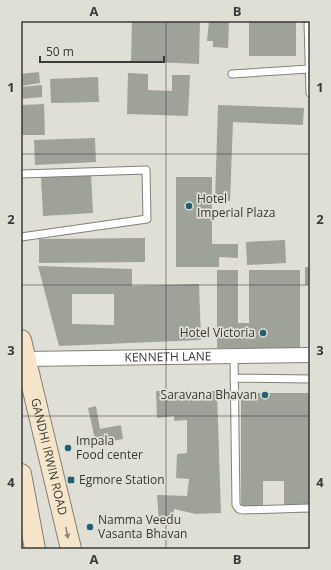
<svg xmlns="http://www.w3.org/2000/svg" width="331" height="570" font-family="'Open Sans',sans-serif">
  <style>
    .building { fill: #9ea299; fill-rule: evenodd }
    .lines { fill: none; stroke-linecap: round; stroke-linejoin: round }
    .lane-casing { stroke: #828179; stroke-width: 9 }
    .street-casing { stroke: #828179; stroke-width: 16 }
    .secondary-casing { stroke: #828179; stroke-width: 22 }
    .lane { stroke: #fff; stroke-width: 7 }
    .street { stroke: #fff; stroke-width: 14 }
    .secondary { stroke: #f4e5cb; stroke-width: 20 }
    .oneway { fill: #8e8779 }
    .grid { fill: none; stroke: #3a3a36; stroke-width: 1; stroke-opacity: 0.55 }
    .poi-dot { fill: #226076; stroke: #e0dfd6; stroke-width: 1.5 }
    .labels { text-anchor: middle; stroke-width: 3.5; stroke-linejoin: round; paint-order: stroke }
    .poi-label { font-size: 12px; fill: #3a3a36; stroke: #e0dfd6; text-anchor: start }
    .street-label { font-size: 12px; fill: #3a3a36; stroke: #e0dfd6 }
    .neatline { fill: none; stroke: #3a3a36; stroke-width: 1.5 }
    .grid-label { font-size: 13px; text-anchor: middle; font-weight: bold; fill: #3a3a36 }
  </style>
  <rect width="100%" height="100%" fill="#e0dfd6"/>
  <path class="building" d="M132 21H200L199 64 131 61Z
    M209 21H229L228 48 213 47V41H207Z
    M249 21H296V56H249Z
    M39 72 40 83 21 86V74Z
    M128 73 148 74V90L172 91V75H190L188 116 127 114Z
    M98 77 99 102 51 103 50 79Z
    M42 85V97L21 99V87Z
    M44 104 45 135H21V105Z
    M218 105 304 108 303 125 233 122 230 201 215 200Z
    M95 138 96 162 35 165 34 140Z
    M91 174 93 213 43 216 41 177Z
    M176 177H212V244H238V258L219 257V267H176Z
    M145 238V262L39 263V239Z
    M285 240 286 263 247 265 246 242Z
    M38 266 132 269V286L199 284 201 340 59 346ZM72 294H114V325L72 324Z
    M305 267H310V285H305Z
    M217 270H238V323H249V270H300V348H217Z
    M156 391H217L221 513 196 514 174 509 173 519 159 521 157 495 187 496 189 479 176 478 177 454 187 453V420L174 421V416L157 418Z
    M241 393H310V506H284V481H263V506H241Z
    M96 406 100 429 121 425 123 439 96 444 88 408Z"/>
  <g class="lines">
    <g class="lane-casing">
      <path id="lane" d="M308 21 310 93
        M232 74 309 69
        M21 174 146 170 147 219 21 237
        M234 356 236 505 239 509 243 510 310 508
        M234 378 310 379"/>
    </g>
    <g class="street-casing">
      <g id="street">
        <path id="s1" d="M25 359 310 355"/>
      </g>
    </g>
    <g class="secondary-casing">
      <g id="secondary">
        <path id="s2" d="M21 340 71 549"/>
        <path d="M21 474 35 549"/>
      </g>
    </g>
    <use href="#lane" class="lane"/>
    <use href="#street" class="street"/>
    <use href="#secondary" class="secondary"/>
  </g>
  <defs><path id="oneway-solid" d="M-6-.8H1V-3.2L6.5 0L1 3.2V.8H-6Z"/></defs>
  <use class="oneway" href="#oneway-solid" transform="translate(67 533) rotate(78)"/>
  <path class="grid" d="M166 21V549M21 154H310M21 285H310M21 416H310"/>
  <g class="poi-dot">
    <circle cx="189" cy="206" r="4"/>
    <circle cx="263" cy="333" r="4"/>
    <circle cx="265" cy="395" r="4"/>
    <circle cx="68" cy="448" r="4"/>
    <rect x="67" y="476" width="8" height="8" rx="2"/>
    <circle cx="90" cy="527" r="4"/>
  </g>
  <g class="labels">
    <g class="poi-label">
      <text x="197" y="203">Hotel<tspan x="197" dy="14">Imperial Plaza</tspan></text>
      <text x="255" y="337" text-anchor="end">Hotel Victoria</text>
      <text x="257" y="399" text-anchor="end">Saravana Bhavan</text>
      <text x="76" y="445">Impala<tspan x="76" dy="14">Food center</tspan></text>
      <text x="79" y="484">Egmore Station</text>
      <text x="98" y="524">Namma Veedu<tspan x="98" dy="14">Vasanta Bhavan</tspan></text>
    </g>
    <g class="street-label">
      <text dy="4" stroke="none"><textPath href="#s1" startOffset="143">KENNETH LANE</textPath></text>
      <text dy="4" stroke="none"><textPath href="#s2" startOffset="120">GANDHI IRWIN ROAD</textPath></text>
    </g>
  </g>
  <rect width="331" height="570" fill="none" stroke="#e0dfd6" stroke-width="44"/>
  <path d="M40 56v6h124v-6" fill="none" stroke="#3a3a36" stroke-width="2"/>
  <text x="46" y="56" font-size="12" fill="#3a3a36" stroke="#e0dfd6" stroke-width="3" paint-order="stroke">50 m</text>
  <rect x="22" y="22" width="287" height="526" class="neatline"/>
  <g class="grid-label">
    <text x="94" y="16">A</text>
    <text x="237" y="16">B</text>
    <text x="11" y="92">1</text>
    <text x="320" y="92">1</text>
    <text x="11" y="224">2</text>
    <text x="320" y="224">2</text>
    <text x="11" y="355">3</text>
    <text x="320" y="355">3</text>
    <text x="11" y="487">4</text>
    <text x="320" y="487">4</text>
    <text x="94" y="564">A</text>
    <text x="237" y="564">B</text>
  </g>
</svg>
